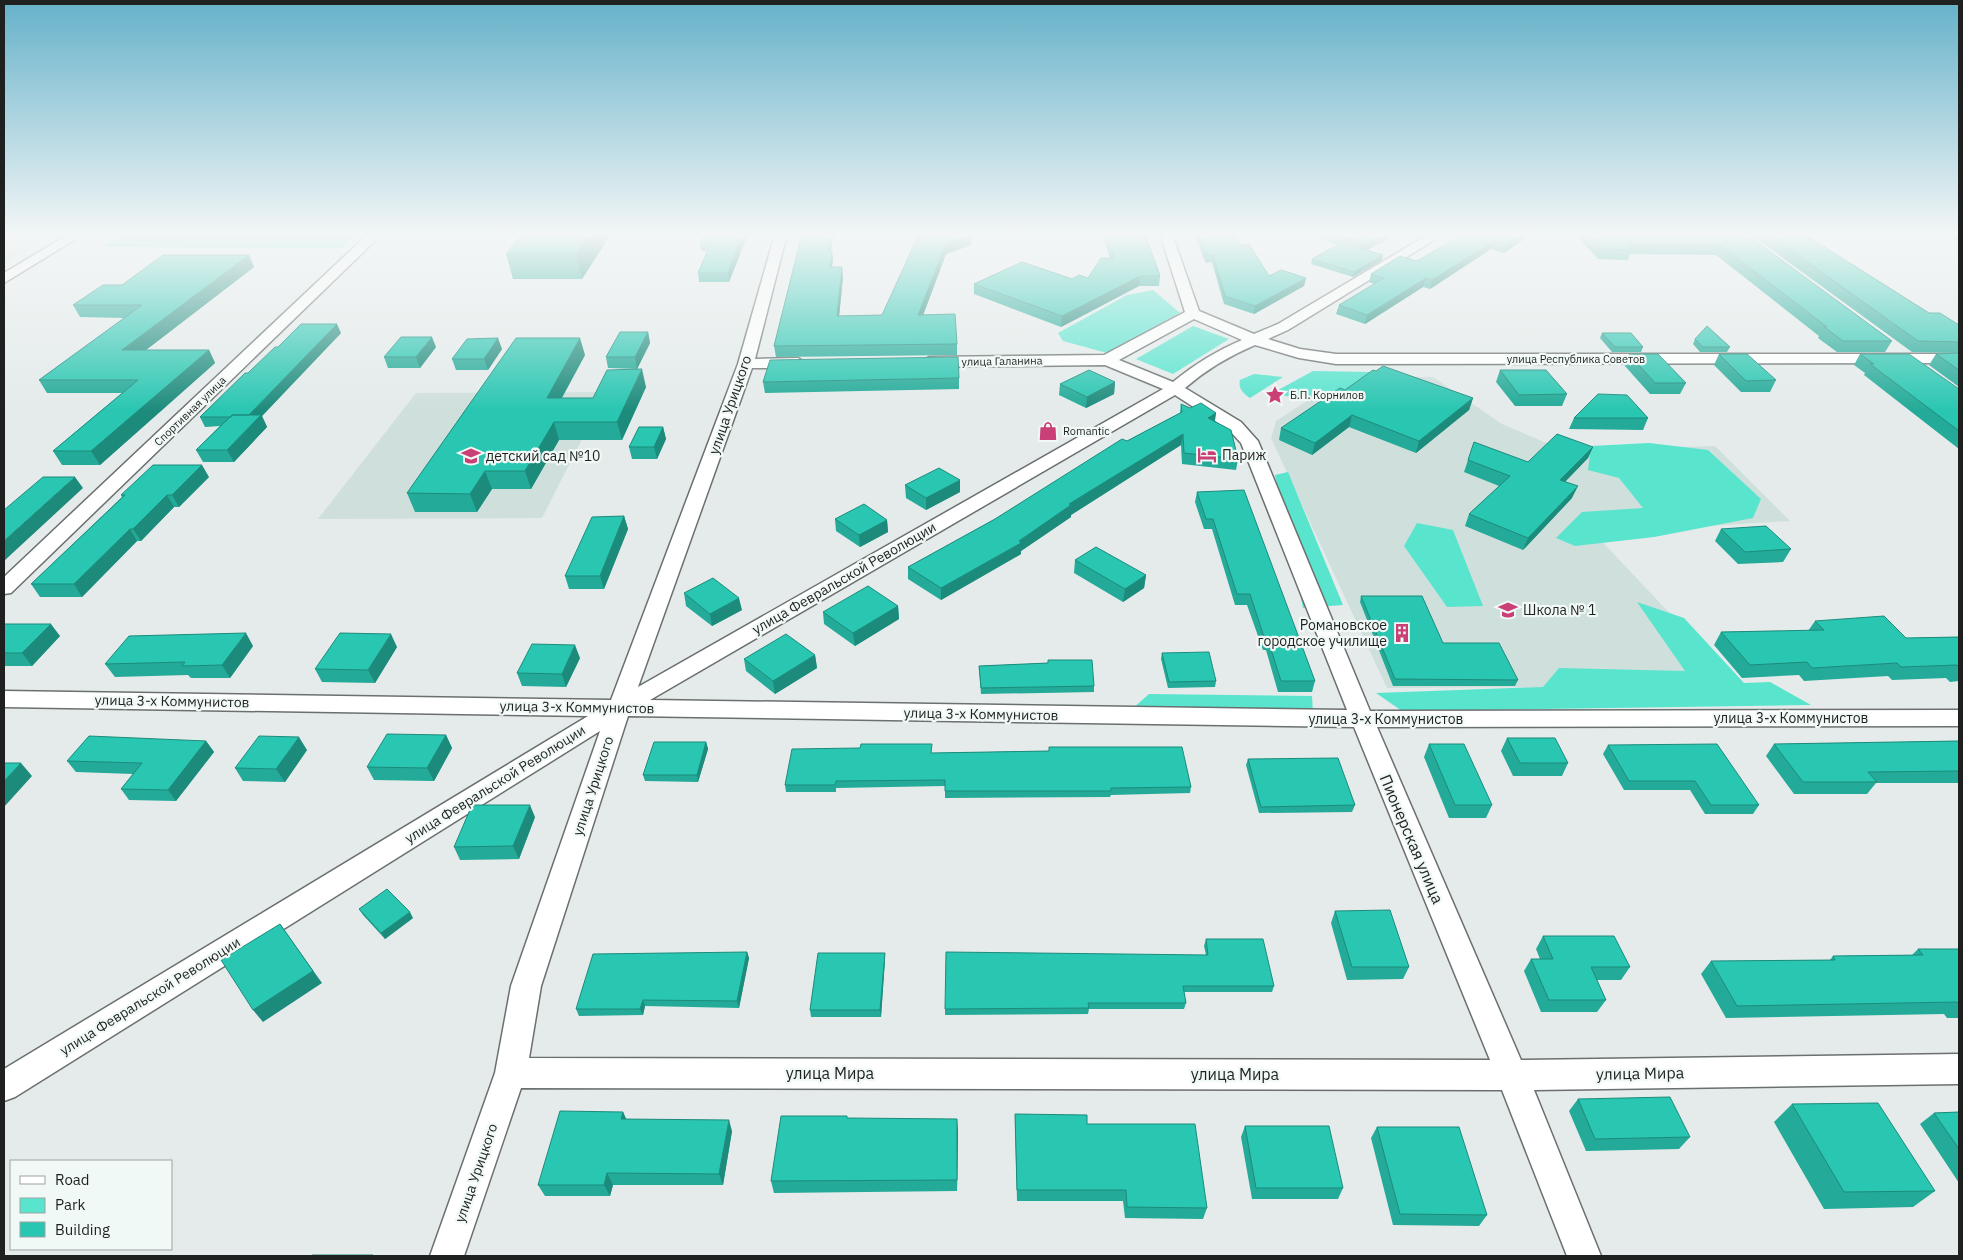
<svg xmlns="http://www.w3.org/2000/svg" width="1963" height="1260" font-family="'IBM Plex Sans',sans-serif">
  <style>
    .built { fill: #cfdfdc }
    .green { fill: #59e4ce }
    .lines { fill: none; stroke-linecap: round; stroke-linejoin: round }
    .street-casing { stroke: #6a706f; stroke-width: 3 }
    .street { fill: #fff; fill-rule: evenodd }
    .wall { fill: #23aa98 }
    .shaded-wall { fill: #1d8b7c }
    .building { fill: #29c6b1; stroke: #1d8b7c }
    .labels { text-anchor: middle; stroke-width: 4.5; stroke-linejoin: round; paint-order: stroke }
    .far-street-label { font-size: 11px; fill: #1e2120; stroke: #f1f9f7 }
    .far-poi-label { font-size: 11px; fill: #1e2120; stroke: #f1f9f7; text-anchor: start }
    .street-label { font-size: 14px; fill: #1e2120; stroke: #f1f9f7 }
    .poi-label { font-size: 14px; fill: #1e2120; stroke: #f1f9f7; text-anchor: start }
    .near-street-label { font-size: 16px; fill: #1e2120; stroke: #f1f9f7 }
  </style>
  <rect width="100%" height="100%" fill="#e4ebea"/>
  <path class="built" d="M4 234H54L4 264Z
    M1344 377H1433L1502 424 1544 442 1578 450 1715 446 1790 521 1594 533 1740 688 1527 694 1523 687 1387 688 1271 438 1276 421Z
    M606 392 542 518 318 519 416 393Z"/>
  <path class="green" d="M124 234H357L342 248 102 247Z
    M1153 290 1180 313 1107 353 1063 341 1058 333 1127 295Z
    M1193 326 1229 339 1173 374 1136 359Z
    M1313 371 1370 372 1359 382 1327 399 1285 396 1278 390Z
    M1254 374 1283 377 1250 398C1243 393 1238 389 1240 380Z
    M1649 443 1708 450 1761 499 1753 518 1654 537 1575 546 1556 538 1582 512 1643 508 1619 478 1588 470 1591 446Z
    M1288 472 1343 605 1303 608 1275 475Z
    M1417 523 1453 530 1483 606 1447 607 1404 546Z
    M1637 602 1684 618 1744 683 1770 682 1811 705 1402 711 1376 693 1543 687 1559 668 1685 671Z
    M1149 694 1312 696 1313 713 1131 710Z"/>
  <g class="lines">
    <g class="street-casing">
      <path id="street" d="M69 234H84L4 283V273Z
        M368 234H382L11 593 4 594V577Z
        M775 234H787L755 359 798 358 806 363 798 368H752L638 687 1163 389 1105 365 929 367 921 362 929 357 1104 355 1185 312 1160 234H1172L1199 311 1254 334 1278 324 1429 234H1444L1288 330 1268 339 1300 349 1336 354H1959V363L1336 364 1299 358 1255 345C1229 356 1207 369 1185 388L1241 422 1258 441 1370 711 1959 710V726L1377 727 1521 1060 1959 1054V1084L1534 1090 1601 1256H1567L1502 1090 521 1088 464 1256H430L495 1073 511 986 600 731 15 1097 4 1101V1069L588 716 4 707V691L611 700 738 364ZM1194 319 1242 340C1216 351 1195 364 1173 382L1119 360ZM1175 395 1229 430 1241 443 1347 710 650 700ZM628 716 1354 727 1490 1060 529 1058 541 986Z"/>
    </g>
    <use href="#street" class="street"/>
  </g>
  <path class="wall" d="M611 234 582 279H513L506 254Z
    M748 234 729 282H699L698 273 707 251H701L700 243Z
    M802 234H834L831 250 833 260 832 267 843 277 839 316 882 315 919 234 971 235V245L946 254 923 315 957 344V355L776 357 774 346Z
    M1102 234H1145L1160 276 1159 286H1139L1061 327 974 294V284L1088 278 1110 258Z
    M1195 234H1235L1240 245 1269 276 1306 278 1304 286 1254 314 1224 304 1212 262 1206 263 1203 257Z
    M1318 234H1397L1367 250 1383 255 1382 260 1353 277 1311 264 1312 259 1338 245 1318 238Z
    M1463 234H1532L1504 253 1491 249 1430 289 1423 287 1365 324 1336 314 1339 305 1374 284 1369 282 1371 274 1417 261Z
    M1575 234H1746L1892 341 1885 352H1837L1818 338 1819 336 1716 255 1630 254 1628 260 1598 259Z
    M1750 234H1804L1929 313 1959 325V353L1912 352Z
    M1957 234H1959V241L1954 240Z
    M249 255 254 267 146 350H209L215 363 100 465H62L53 451 122 393H47L39 380 125 318 80 317 73 305 122 285Z
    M648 332 650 343 637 369 608 368 606 357Z
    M341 333 262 416 267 427 234 462H203L196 450 220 426 205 427 200 417 278 347Z
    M1602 333 1643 347 1641 352H1612L1600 338Z
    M1695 339 1730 347 1727 352H1700L1693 344Z
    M436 347 420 368H388L384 357Z
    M502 349 488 370H456L452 359Z
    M1959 353V387L1929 365 1936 354Z
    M1629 354 1686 383 1680 394H1650L1624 365Z
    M1719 354 1776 380 1770 392H1741L1714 365Z
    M1860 354 1959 389V449L1864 375 1865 373 1854 365Z
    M585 355 562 398H593L646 387 622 440H559L531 489H492L477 512H415L407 493Z
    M1500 370 1567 394 1562 406H1515L1496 382Z
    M959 378V389L765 393 763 382Z
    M1115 382 1114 394 1086 408 1059 395 1060 384Z
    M1345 390 1473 398 1469 410 1416 453 1349 427 1312 455 1279 440 1281 428Z
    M1181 404 1190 408 1216 413 1215 421 1238 459 1236 470 1182 464 1181 445 1071 515V517L1021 551V554L941 600 908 579V567L995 519 1127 441 1180 413Z
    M1574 418H1648L1643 430 1569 429Z
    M663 427 666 439 657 459H632L629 447Z
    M1593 447 1588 458 1565 482 1572 498 1523 550 1465 526 1469 514 1499 486 1464 472 1468 460 1528 462Z
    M209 477 179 507H174L141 541H137L82 597H40L31 584 122 497 121 495Z
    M905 485 960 492 926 510 906 498Z
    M1197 492 1315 681 1312 692H1278L1266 650H1263L1247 605H1235L1212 529H1204L1195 502Z
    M624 516 628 529 604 589H569L565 576Z
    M835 519 887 520 888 532 860 547 836 531Z
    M1721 529 1791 549 1783 562 1738 564 1715 541Z
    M1075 560 1146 575 1144 588 1123 602 1074 573Z
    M684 593 742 610 712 626 686 606Z
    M1361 596 1443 643 1518 680 1515 686H1393L1360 602Z
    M898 606 899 619 855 646 824 624 823 612Z
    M1815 621 1906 638 1959 637V681L1950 682 1946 678 1892 680 1888 676 1804 681 1799 675 1742 678 1714 645 1721 632 1808 631Z
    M4 624 60 636 32 666H4Z
    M253 646 230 678H191L188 675 115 677 105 664Z
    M397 647 375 683 322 682 315 669Z
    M1162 653 1216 681 1215 687 1168 688 1161 659Z
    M815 655 817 668 775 694 746 671 744 659Z
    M580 658 566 687 522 686 517 673Z
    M1048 660 1094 686V692L981 694 979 666 1048 663Z
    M446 735 452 748 434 781 374 780 367 767Z
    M1507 738 1568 763 1562 776H1513L1501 751Z
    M206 741 214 752 176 801 129 800 121 789 133 774 76 772 67 761Z
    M1959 741V783H1876L1867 794H1794L1766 756 1774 744Z
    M706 742 708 749 698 782 645 781 643 775Z
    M1429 744 1492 805 1486 818H1449L1424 757Z
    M1608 745 1759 805 1753 814H1705L1690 790H1624L1603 754Z
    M1049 747 1191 787 1190 793 1111 795 1110 797 945 798V786L836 788V792H786L785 785 860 748 932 753 1049 751Z
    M307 750 285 782 243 781 235 768Z
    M1248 759 1355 805 1352 812 1259 813 1246 765Z
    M535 817 519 859 460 860 454 847Z
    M359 909 413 918 385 939 363 915Z
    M1335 911 1409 967 1403 979 1347 980 1331 923Z
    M1543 936 1630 967 1621 980H1597L1606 1000 1597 1012H1541L1524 971 1531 959H1540L1536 949Z
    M1206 939 1274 986 1272 992H1184L1186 1003 1184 1009H1089L1088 1014 945 1015V1009L1206 955 1204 946Z
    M1918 949H1959V1018H1947L1944 1014 1726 1018 1701 974 1711 961 1830 960 1833 956 1912 955Z
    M747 952 749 958 739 1008 645 1006 643 1015 579 1016 576 1009Z
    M885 959 881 1017H811L810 1010Z
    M1578 1099 1690 1137 1679 1149 1586 1151 1569 1111Z
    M1792 1104 1935 1191 1913 1207 1824 1209 1774 1122Z
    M623 1112 626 1119 732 1131 723 1185H613L610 1196H545L538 1185Z
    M1959 1112V1183L1920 1124 1934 1113Z
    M1015 1114 1087 1124 1207 1208 1203 1219 1125 1218 1123 1201H1017L1015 1126Z
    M848 1118 958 1131 957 1191 774 1193 771 1181Z
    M1245 1126 1343 1188 1338 1199H1252L1241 1137Z
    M1377 1127 1487 1215 1479 1226 1393 1225 1371 1138Z"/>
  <path class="shaded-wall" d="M4 234H9L4 237Z
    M589 234H611L582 279 576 254Z
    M743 234H748L729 282 728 273Z
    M831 234H834L829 260 828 250Z
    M1384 234H1397L1364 252 1366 244Z
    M1522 234H1532L1504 253 1507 244Z
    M971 235V245L946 254 919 326 918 315 946 244Z
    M1494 241 1491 249 1430 289 1432 280Z
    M832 250 833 260 830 277V267Z
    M249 255 254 267 129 363 122 350Z
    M1383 255 1382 260 1353 277 1354 272Z
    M842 267 843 277 838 327 837 316Z
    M1140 276 1139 286 1061 327 1062 316Z
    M1306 278 1304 286 1254 314 1255 306Z
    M1426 278 1423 287 1365 324 1367 315Z
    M337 324 341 333 262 416 267 427 234 462 227 450 248 416Z
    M648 332 650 343 637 369 635 357Z
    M432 337 436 347 420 368 416 357Z
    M498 338 502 349 488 370 484 359Z
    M580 338 585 355 552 415 547 398Z
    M209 350 215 363 100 465 91 451Z
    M642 369 646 387 622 440 617 422Z
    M1115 382 1114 394 1086 408 1087 397Z
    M1473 398 1469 410 1416 453 1419 441Z
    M1216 413 1214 424 1208 418Z
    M1352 415 1349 427 1312 455 1315 443Z
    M554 422 559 440 531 489 525 471Z
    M663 427 666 439 657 459 654 447Z
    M1183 434 1181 445 1071 515V517L1021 551V554L941 600V588L1019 541 1069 504Z
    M1593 447 1588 458 1555 492 1560 480Z
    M202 465 209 477 179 507 172 495Z
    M485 471 492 489 477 512 470 494Z
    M75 477 83 488 4 561V541Z
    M960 480V492L926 510V498Z
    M1578 486 1572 498 1523 550 1528 538Z
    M167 495 174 507 141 541 133 529Z
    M624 516 628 529 604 589 600 576Z
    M887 520 888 532 860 547 859 535Z
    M130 529 137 541 82 597 74 584Z
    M1146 575 1144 588 1123 602 1125 589Z
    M739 598 742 610 712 626 710 614Z
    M898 606 899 619 855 646 853 633Z
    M51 624 60 636 32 666 22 653Z
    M246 633 253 646 230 678 222 665Z
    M391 634 397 647 375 683 368 670Z
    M575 645 580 658 566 687 562 674Z
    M815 655 817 668 775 694 773 681Z
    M446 735 452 748 434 781 427 768Z
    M299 737 307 750 285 782 276 769Z
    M206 741 214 752 176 801 168 790Z
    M706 742 708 749 698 782 697 775Z
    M21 763 32 776 4 807V781Z
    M530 805 535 817 519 859 513 846Z
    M410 912 413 918 385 939 381 933Z
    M280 924 322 983 263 1022 253 1010Z
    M747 952 749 958 739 1008 737 1001Z
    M885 953V959L881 1017 880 1010Z
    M643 1000 645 1006 643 1015 640 1009Z
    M623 1112 628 1123 621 1119Z
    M957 1119 958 1131 957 1191Z
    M729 1120 732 1131 723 1185 719 1174Z
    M607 1173 613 1185 610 1196 604 1185Z"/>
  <path class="building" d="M522 234H589L576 254H506Z
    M705 234H743L728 273H698L711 243H700Z
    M802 234H831L828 250H832L830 267H842L837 316 882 315 919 234H969L971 235 946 244 918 315 955 314 957 344 774 346Z
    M1106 234H1145L1160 276H1140L1062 316 974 284 1022 262 1072 279 1079 275 1088 278 1101 258H1114Z
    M1199 234H1235L1240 245 1249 244 1269 276 1281 270 1306 278 1255 306 1225 296 1213 255H1208L1204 249Z
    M1334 234H1384L1366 244Z
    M1463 234H1522L1507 244 1494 241 1432 280 1426 278 1367 315 1339 305 1384 278 1371 274 1400 256 1417 261Z
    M1588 234H1746L1892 341H1843L1824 327H1827L1720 245 1627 244 1632 250 1601 249Z
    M1768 234H1804L1929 313H1940L1959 325V342L1918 341Z
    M1341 243 1383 255 1354 272 1312 259Z
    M163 255H249L122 350H209L91 451H53L138 380H39L142 305H73L103 285H122Z
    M301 324H337L249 415H232L231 417H200L245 373H248L275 347H278Z
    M1707 326 1730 347H1703L1695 339Z
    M620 332H648L635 357H606Z
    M1602 333H1631L1643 347H1615Z
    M401 337H432L416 357H384Z
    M498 338 484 359H452L467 339Z
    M516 338H580L547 398H593L607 370 642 369 617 422H554L525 471H485L470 494 407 493Z
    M1959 353V370L1936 354Z
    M1629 354H1658L1686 383H1655Z
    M1719 354H1747L1776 380 1746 381Z
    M1860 354H1909L1959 389V431L1870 364H1874Z
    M958 357 959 378 763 382 770 360Z
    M1383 366 1473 398 1419 441 1352 415 1315 443 1281 428 1340 388 1345 390 1373 370 1376 371Z
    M1089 370 1115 382 1087 397 1060 384Z
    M1500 370H1546L1567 394 1519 395Z
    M1598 394 1627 395 1648 418H1574Z
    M1201 403 1216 413 1208 418 1231 430 1238 459 1184 453 1183 434 1069 504 1071 505 1019 541 1021 543 941 588 908 567 995 519 1122 439 1127 441 1182 412 1181 404 1190 408Z
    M232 415H261L227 450H196Z
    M639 427H663L654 447H629Z
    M1557 434 1593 447 1560 480 1578 486 1528 538 1469 514 1510 476 1468 460 1474 442 1528 462Z
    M153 465H202L172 495H167L133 529H130L74 584H31L125 495H121Z
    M939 468 960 480 926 498 905 485Z
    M43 477H75L4 541V510Z
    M1244 490 1315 681H1281L1268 640H1265L1250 594H1237L1213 519H1206L1197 492Z
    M864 504 887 520 859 535 835 519Z
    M624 516 600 576H565L592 517Z
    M1766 526 1791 549 1745 552 1721 529Z
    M1096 547 1146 575 1125 589 1075 560Z
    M713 578 739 598 710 614 684 593Z
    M868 586 898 606 853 633 823 612Z
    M1361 596H1422L1443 643H1499L1518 680 1395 679Z
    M1884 616 1906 638 1959 637V668L1957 665 1901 667 1897 663 1812 668 1807 662 1750 665 1721 632 1824 630 1815 621Z
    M4 624H51L22 653H4Z
    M246 633 222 665 182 666 185 662 105 664 129 636Z
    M340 633 391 634 368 670 315 669Z
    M786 634 815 655 773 681 744 659Z
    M532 644 575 645 562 674 517 673Z
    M1209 652 1216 681 1169 682 1162 653Z
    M1048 660H1092L1094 686 981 688 979 666 1048 663Z
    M387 734 446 735 427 768 367 767Z
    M89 736 206 741 168 790 121 789 142 763 67 761Z
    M259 736 299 737 276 769 235 768Z
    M1507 738H1555L1568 763H1520Z
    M1959 741V771L1868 772 1877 782H1803L1774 744Z
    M654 742H706L697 775H643Z
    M861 744H932L931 753 1049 751V747H1182L1191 787 1111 788V791H945V780L836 781 835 785H785L792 749 860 748Z
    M1429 744H1464L1492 805H1455Z
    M1717 744 1759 805H1711L1695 781H1629L1608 745Z
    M1338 758 1355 805 1261 807 1248 759Z
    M4 763H21L4 781Z
    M472 805H530L513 846 454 847Z
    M387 889 410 912 381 933 359 909Z
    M1390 910 1409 967H1352L1335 911Z
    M280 924 313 971 253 1010 221 960Z
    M1543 936H1614L1630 967H1591L1606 1000H1549L1531 959H1553Z
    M1206 939H1263L1274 986H1183L1186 1003H1088L1089 1008 945 1009 946 952 1208 955Z
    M1918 949H1959V1004L1957 1002 1737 1006 1711 961 1835 960 1833 956 1923 955Z
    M747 952 737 1001 643 1000 640 1009H576L593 954Z
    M818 953H885L880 1010H810Z
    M1670 1097 1690 1137 1595 1139 1578 1099Z
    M1878 1103 1935 1191 1844 1192 1792 1104Z
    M560 1111 623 1112 621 1119 729 1120 719 1174 607 1173 604 1185H538Z
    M1959 1112V1149L1934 1113Z
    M1015 1114 1087 1115V1124H1195L1207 1208 1127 1207 1126 1190H1017Z
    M781 1116H847V1118L957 1119V1180L771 1181Z
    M1245 1126H1329L1343 1188H1256Z
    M1377 1127H1459L1487 1215 1400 1214Z
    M312 1255H373L372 1256H311Z"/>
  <linearGradient id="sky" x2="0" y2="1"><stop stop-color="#65b1c9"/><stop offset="0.57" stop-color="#f3f6f6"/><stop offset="1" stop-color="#f3f6f6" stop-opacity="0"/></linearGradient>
  <rect width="1963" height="411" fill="url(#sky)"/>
  <defs>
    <g id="sight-bare" transform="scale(1.5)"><path d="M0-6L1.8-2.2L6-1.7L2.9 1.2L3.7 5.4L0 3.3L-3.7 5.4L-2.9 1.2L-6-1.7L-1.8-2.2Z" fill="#ca3f75" stroke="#f1f9f7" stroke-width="2.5" paint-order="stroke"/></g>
    <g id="shop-bare" transform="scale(1.5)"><path d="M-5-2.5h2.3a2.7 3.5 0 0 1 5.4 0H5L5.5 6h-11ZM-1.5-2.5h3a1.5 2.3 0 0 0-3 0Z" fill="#ca3f75" stroke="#f1f9f7" stroke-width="2.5" paint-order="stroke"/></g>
    <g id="hotel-bare" transform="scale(1.5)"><path d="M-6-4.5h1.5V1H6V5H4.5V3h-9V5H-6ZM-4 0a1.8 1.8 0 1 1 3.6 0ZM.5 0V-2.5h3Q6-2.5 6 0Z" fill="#ca3f75" stroke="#f1f9f7" stroke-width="2.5" paint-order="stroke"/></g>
    <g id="school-bare" transform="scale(1.5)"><path d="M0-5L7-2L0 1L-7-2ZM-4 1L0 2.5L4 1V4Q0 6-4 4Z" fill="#ca3f75" stroke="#f1f9f7" stroke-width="2.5" paint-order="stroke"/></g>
    <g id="building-bare" transform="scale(1.5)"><path d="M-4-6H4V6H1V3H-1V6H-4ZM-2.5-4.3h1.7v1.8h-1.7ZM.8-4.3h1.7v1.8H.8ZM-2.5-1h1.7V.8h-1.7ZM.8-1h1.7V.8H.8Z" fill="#ca3f75" stroke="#f1f9f7" stroke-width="2.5" paint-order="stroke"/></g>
  </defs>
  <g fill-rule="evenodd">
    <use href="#sight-bare" x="1275" y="395"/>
    <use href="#shop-bare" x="1048" y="431"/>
    <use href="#hotel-bare" x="1207" y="455"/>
    <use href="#school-bare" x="471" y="456"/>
    <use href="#school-bare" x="1508" y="610"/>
    <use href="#building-bare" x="1402" y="633"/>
  </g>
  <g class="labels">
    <g class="far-street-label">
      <text x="1576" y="363">улица Республика Советов</text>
      <text transform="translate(1002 361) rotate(-1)" y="4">улица Галанина</text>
      <text transform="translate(190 411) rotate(-44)" y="4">Спортивная улица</text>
    </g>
    <g class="far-poi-label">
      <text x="1290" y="399">Б.П. Корнилов</text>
      <text x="1063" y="435">Romantic</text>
    </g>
    <g class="street-label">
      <text transform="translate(730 405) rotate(-71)" y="5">улица Урицкого</text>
      <text transform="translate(844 578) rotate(-30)" y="5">улица Февральской Революции</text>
      <text transform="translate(172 701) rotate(1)" y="5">улица 3-х Коммунистов</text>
      <text transform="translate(577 707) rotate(1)" y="5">улица 3-х Коммунистов</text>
      <text transform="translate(981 714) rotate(1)" y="5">улица 3-х Коммунистов</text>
      <text x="1791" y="723">улица 3-х Коммунистов</text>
      <text x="1386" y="724">улица 3-х Коммунистов</text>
      <text transform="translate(495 784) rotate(-32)" y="5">улица Февральской Революции</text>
      <text transform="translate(593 786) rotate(-72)" y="5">улица Урицкого</text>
      <text transform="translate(150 996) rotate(-32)" y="5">улица Февральской Революции</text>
      <text transform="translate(476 1173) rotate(-71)" y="5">улица Урицкого</text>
    </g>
    <g class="poi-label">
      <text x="1222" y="460">Париж</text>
      <text x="486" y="461">детский сад №10</text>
      <text x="1523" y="615">Школа № 1</text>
      <text x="1387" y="630" text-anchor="end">Романовское<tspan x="1387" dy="16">городское училище</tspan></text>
    </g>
    <g class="near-street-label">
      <text transform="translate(1412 839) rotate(67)" y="6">Пионерская улица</text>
      <text x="830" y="1079">улица Мира</text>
      <text transform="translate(1640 1073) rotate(-1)" y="6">улица Мира</text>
      <text x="1235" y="1080">улица Мира</text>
    </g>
  </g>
  <rect width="1963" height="1260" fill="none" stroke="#1e2120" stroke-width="10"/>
  <rect x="10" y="1160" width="162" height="90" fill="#f1f9f7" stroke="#9da3a1"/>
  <rect x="20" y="1176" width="25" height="8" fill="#ffffff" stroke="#9da3a1"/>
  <text x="55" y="1185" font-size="15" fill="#1e2120">Road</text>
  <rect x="20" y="1198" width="25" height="15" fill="#59e4ce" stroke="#9da3a1"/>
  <text x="55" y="1210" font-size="15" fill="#1e2120">Park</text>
  <rect x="20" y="1222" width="25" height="15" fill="#29c6b1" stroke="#9da3a1"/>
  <text x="55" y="1235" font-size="15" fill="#1e2120">Building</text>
</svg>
